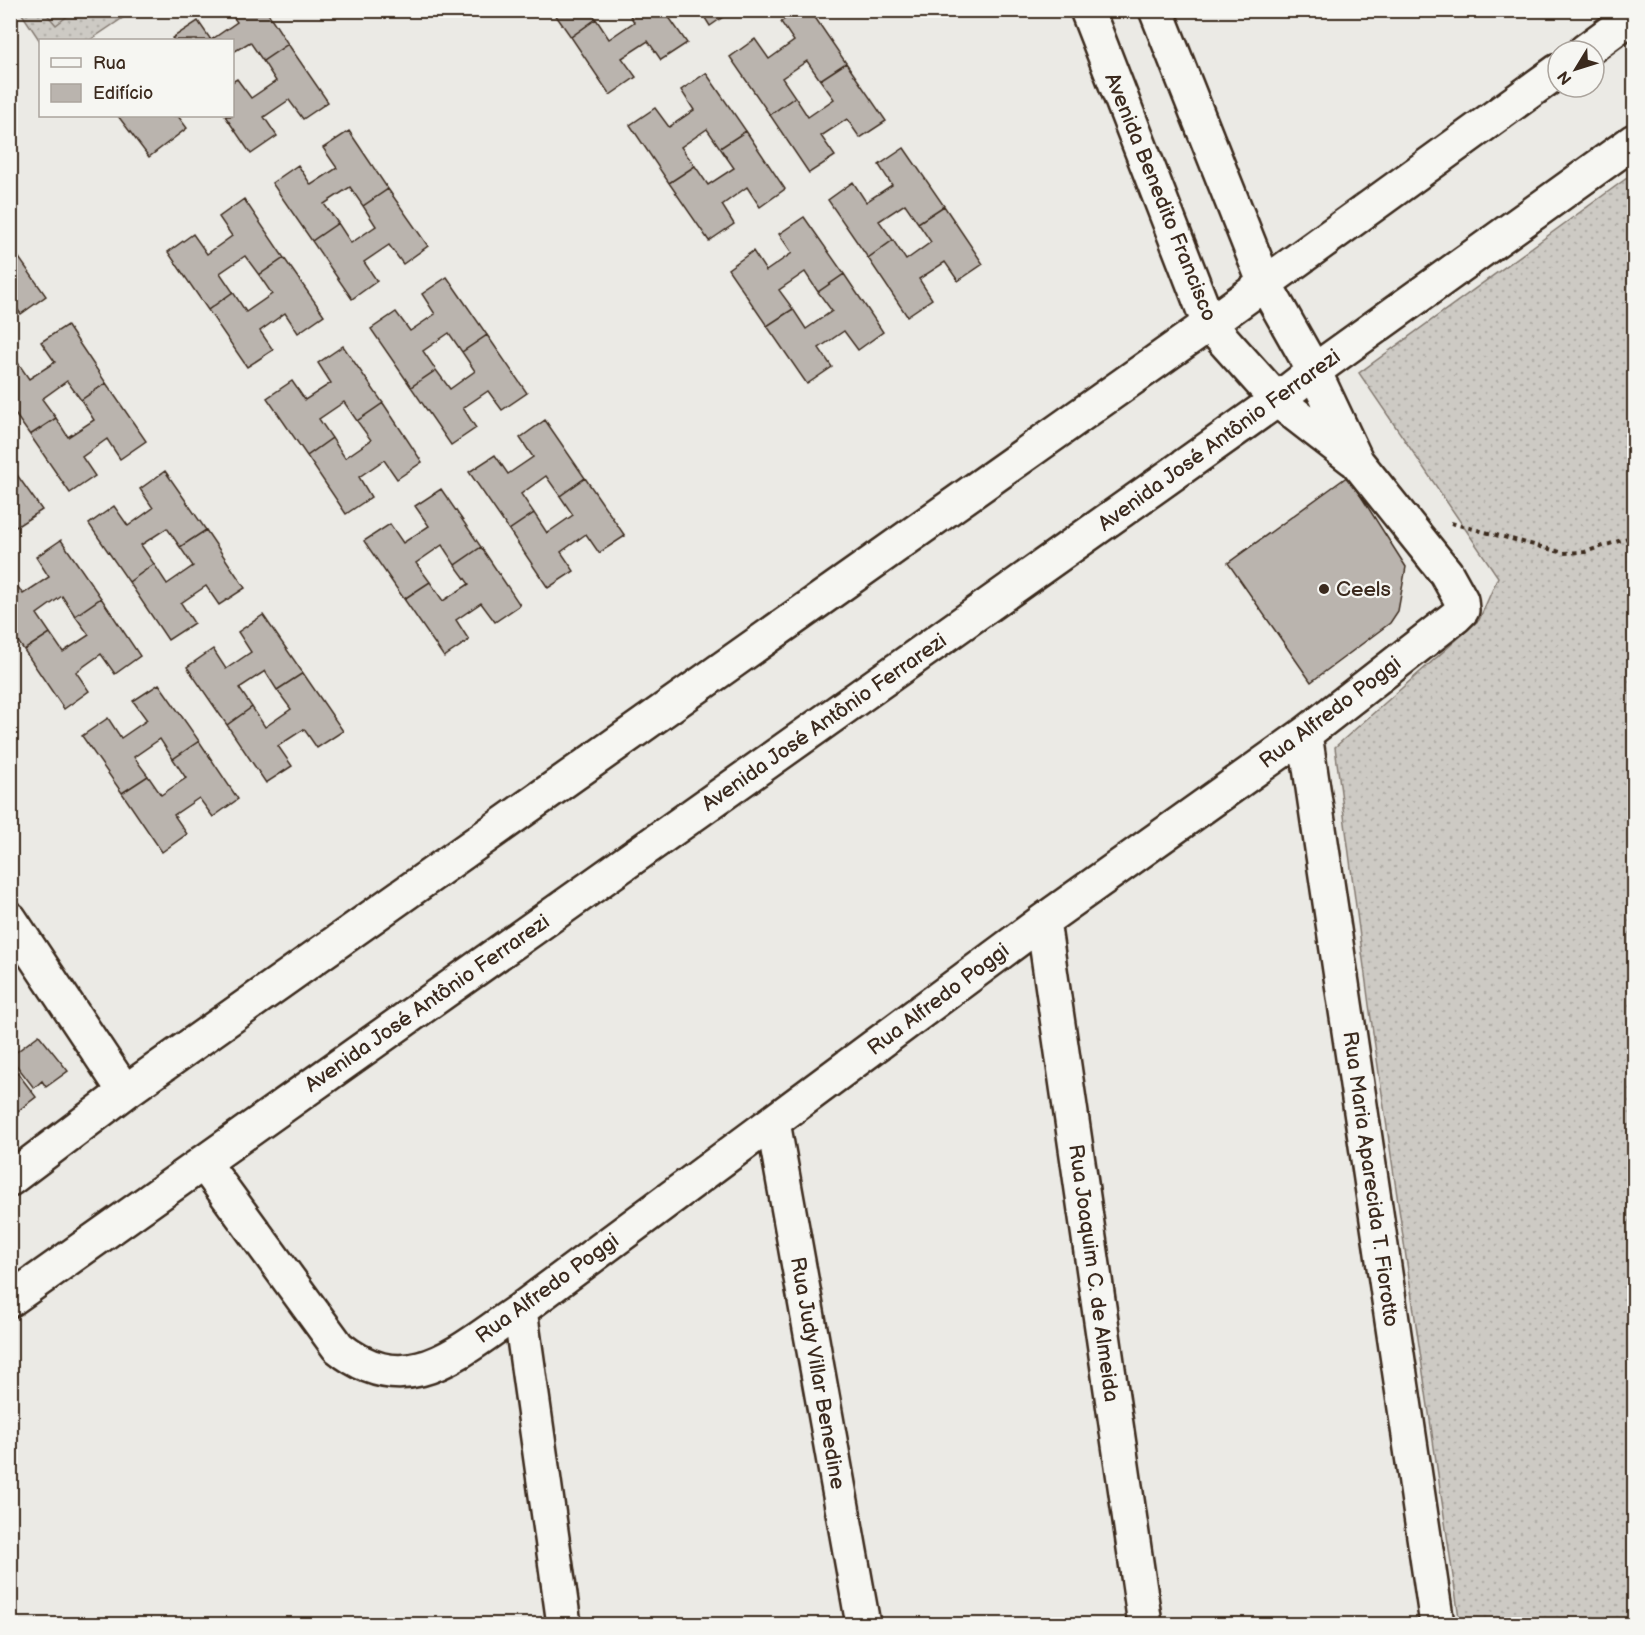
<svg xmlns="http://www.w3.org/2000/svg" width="1645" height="1635" font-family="'Balsamiq Sans',sans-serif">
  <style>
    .grass { fill: url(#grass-dots); stroke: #847a71; stroke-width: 1.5 }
    .garden { fill: #cdcac4; stroke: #847a71; stroke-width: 1.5 }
    .building { fill: #bab4ae; stroke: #3b2a1e; stroke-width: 1.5 }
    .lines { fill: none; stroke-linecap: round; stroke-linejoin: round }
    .minor-casing { stroke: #3b2a1e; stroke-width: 38 }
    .path { stroke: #3b2a1e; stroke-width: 4; stroke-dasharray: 4.5 4.5; stroke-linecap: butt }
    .minor { stroke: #f6f6f2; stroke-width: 33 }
    .poi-dot { fill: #3b2a1e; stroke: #f6f6f2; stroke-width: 2 }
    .labels { text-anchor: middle; stroke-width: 4.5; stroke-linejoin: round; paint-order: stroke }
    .street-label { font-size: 21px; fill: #3b2a1e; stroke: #f6f6f2 }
    .poi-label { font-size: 21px; fill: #3b2a1e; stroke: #f6f6f2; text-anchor: start }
  </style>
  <defs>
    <pattern id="grass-dots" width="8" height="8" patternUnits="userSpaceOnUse" patternTransform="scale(1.5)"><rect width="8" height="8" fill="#cdcac4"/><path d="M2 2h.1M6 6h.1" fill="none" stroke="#b1aea8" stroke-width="1.8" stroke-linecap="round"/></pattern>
  </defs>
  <rect width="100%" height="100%" fill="#ebeae5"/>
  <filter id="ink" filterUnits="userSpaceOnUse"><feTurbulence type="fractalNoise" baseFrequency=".0167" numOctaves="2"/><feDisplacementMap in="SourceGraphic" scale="12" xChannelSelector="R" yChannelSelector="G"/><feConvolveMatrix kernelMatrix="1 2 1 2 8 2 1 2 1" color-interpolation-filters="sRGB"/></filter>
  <g filter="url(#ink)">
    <path class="grass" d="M20 11H133L90 40 40 41Z
      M1634 173V1624H1460L1369 1005 1335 747 1479 620 1498 577 1359 373Z"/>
    <path class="garden" d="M44 11H74L56 25Z"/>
    <path class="building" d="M228 10H266L288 44 263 61 250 42 232 53V40H174L172 38 198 21 211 40 237 22Z
      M552 10H590L596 19 571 37Z
      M627 10H664L687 43 661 60 648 41 622 58 636 77 610 95 571 37 596 19 609 39 634 22Z
      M700 10H733L710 26Z
      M797 10H810L846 63 820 80 807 61 782 78 795 97 770 115 730 57 755 39 769 59 794 41 781 22Z
      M288 44 328 102 303 119 289 100 264 117 277 136 251 154 225 116H232V82L237 79 251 98 276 81 263 61Z
      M846 63 886 121 860 138 847 119 821 136 835 156 809 173 770 115 795 97 808 117 834 99 820 80Z
      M706 73 746 131 720 148 707 129 681 147 695 166 669 183 630 125 655 108 669 127 694 110 681 90Z
      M118 116H178L187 128 149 157Z
      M349 131 388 189 363 206 350 187 324 204 338 223 312 241 272 183 298 165 311 185 337 168 323 148Z
      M746 131 785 189 760 207 747 187 722 205 734 224 709 241 669 183 695 166 708 185 734 168 720 148Z
      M904 148 944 206 918 223 905 204 879 221 893 240 868 258 828 200 853 182 866 202 892 185 879 165Z
      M388 189 428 246 403 264 389 245 364 262 377 281 352 299 312 241 338 223 351 243 376 226 363 206Z
      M244 199 284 258 259 275 245 256 220 273 233 292 208 310 168 252 193 234 207 254 232 236 219 217Z
      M944 206 983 264 958 281 945 262 919 279 932 299 907 316 868 258 893 240 906 260 931 242 918 223Z
      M804 217 844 274 818 292 805 272 779 290 793 309 767 326 728 269 753 251 766 271 792 253 779 234Z
      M10 245 46 296 21 314 10 300Z
      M284 258 324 315 298 333 285 313 260 331 273 350 247 367 208 310 233 292 246 312 272 294 259 275Z
      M844 274 883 332 858 350 844 331 819 348 832 367 807 384 767 326 793 309 806 329 832 311 818 292Z
      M447 277 487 335 462 352 449 333 423 351 436 370 411 387 371 329 396 312 410 331 435 314 422 294Z
      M67 325 106 383 81 400 67 381 42 399 56 418 30 435 10 407V364L16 360 29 379 55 362 41 342Z
      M487 335 527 393 502 410 488 391 463 408 476 428 451 445 411 387 436 370 450 389 475 371 462 352Z
      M343 346 383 403 357 421 344 402 319 419 332 438 307 456 267 398 292 381 305 400 331 383 318 363Z
      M106 383 146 441 120 459 107 439 82 457 95 476 70 493 30 435 56 418 68 437 94 420 81 400Z
      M383 403 422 462 397 479 384 460 359 477 371 497 346 514 307 456 332 438 345 458 371 440 357 421Z
      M545 420 585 478 560 496 546 476 521 494 534 513 509 530 469 472 495 455 508 474 533 457 520 438Z
      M10 465 42 510 16 527 10 519Z
      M165 471 206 530 180 547 167 528 141 545 154 564 129 582 89 524 114 506 128 526 153 508 140 489Z
      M1348 476 1406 567 1398 611 1390 623 1311 682 1228 563Z
      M585 478 625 536 599 553 586 534 561 552 574 571 548 588 509 530 534 513 547 533 573 515 560 496Z
      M441 489 481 547 455 565 442 545 416 563 430 582 404 599 364 541 390 524 403 543 429 526 415 506Z
      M206 530 245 588 219 605 206 586 181 603 194 623 168 640 129 582 154 564 167 584 193 566 180 547Z
      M61 540 101 598 75 616 62 596 37 614 50 633 24 650 10 630V576L23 594 49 577 36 557Z
      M481 547 520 605 495 622 481 603 456 620 469 640 444 657 404 599 430 582 443 601 469 584 455 565Z
      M101 598 140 656 115 674 101 654 76 672 89 691 64 709 24 650 50 633 63 652 89 635 75 616Z
      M263 615 303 673 277 690 265 671 239 688 252 707 227 725 187 667 213 649 226 669 251 652 238 632Z
      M303 673 343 731 317 748 304 729 278 746 292 766 266 783 227 725 252 707 265 727 291 709 277 690Z
      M159 684 199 741 173 759 160 739 134 757 148 776 122 793 82 736 108 718 121 738 147 720 133 701Z
      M199 741 238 799 213 817 199 798 174 815 187 834 162 852 122 793 148 776 161 795 186 778 173 759Z
      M39 1035 68 1071 46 1087 42 1081 34 1088 10 1057Z
      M10 1063 36 1097 14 1114 10 1109Z"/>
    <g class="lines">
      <g class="minor-casing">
        <path id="minor" d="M1087 10 1209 324 1277 400 1353 459
          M1585 51 1634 15
          M1305 734 1437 1624
          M10 919 125 1092
          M1043 921 1145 1624
          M773 1122 863 1624
          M203 1162 338 1347C408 1404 460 1350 520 1310L1043 921 1305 734 1455 617 1462 610 1461 600 1446 573 1357 462 1314 371 1265 284 1156 10
          M10 1179 125 1092 1209 324 1558 71
          M10 1300 1277 400 1314 371 1634 141
          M520 1310 564 1624"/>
      </g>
      <path class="path" d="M1451 523 1564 553 1585 552 1634 536"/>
      <use href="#minor" class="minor"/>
    </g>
  </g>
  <circle class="poi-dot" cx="1324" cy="589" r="6"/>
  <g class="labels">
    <g class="street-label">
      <text transform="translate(1161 197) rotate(68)" y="7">Avenida Benedito Francisco</text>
      <text transform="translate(1219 440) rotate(-36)" y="7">Avenida José Antônio Ferrarezi</text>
      <text transform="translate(1330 712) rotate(-37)" y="7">Rua Alfredo Poggi</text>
      <text transform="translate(824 722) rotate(-35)" y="7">Avenida José Antônio Ferrarezi</text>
      <text transform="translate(938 999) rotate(-37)" y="7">Rua Alfredo Poggi</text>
      <text transform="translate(427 1003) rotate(-35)" y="7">Avenida José Antônio Ferrarezi</text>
      <text transform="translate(1371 1179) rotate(82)" y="7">Rua Maria Aparecida T. Fiorotto</text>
      <text transform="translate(1094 1273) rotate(82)" y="7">Rua Joaquim C. de Almeida</text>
      <text transform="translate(547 1288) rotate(-36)" y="7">Rua Alfredo Poggi</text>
      <text transform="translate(818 1373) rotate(80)" y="7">Rua Judy Villar Benedine</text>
    </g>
    <g class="poi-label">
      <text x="1336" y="596">Ceels</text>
    </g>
  </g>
  <rect width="1645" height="1635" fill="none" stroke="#f6f6f2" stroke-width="36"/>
  <rect x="18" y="18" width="1609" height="1599" fill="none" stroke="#3b2a1e" stroke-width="2" filter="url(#ink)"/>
  <rect x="39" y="39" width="195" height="78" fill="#f6f6f2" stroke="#aba49d" stroke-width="1.5"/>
  <rect x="51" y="58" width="30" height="9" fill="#f6f6f2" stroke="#aba49d" stroke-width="1.5"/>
  <text x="93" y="69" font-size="18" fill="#3b2a1e">Rua</text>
  <rect x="51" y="84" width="30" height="18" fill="#bab4ae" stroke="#aba49d" stroke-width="1.5"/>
  <text x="93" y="99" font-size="18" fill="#3b2a1e">Edifício</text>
  <g transform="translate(1576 69) rotate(232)"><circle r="28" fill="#f6f6f2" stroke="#aba49d" stroke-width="1.5"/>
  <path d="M0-4.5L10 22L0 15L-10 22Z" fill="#3b2a1e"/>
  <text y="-9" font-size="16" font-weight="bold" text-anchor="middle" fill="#3b2a1e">N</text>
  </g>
</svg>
